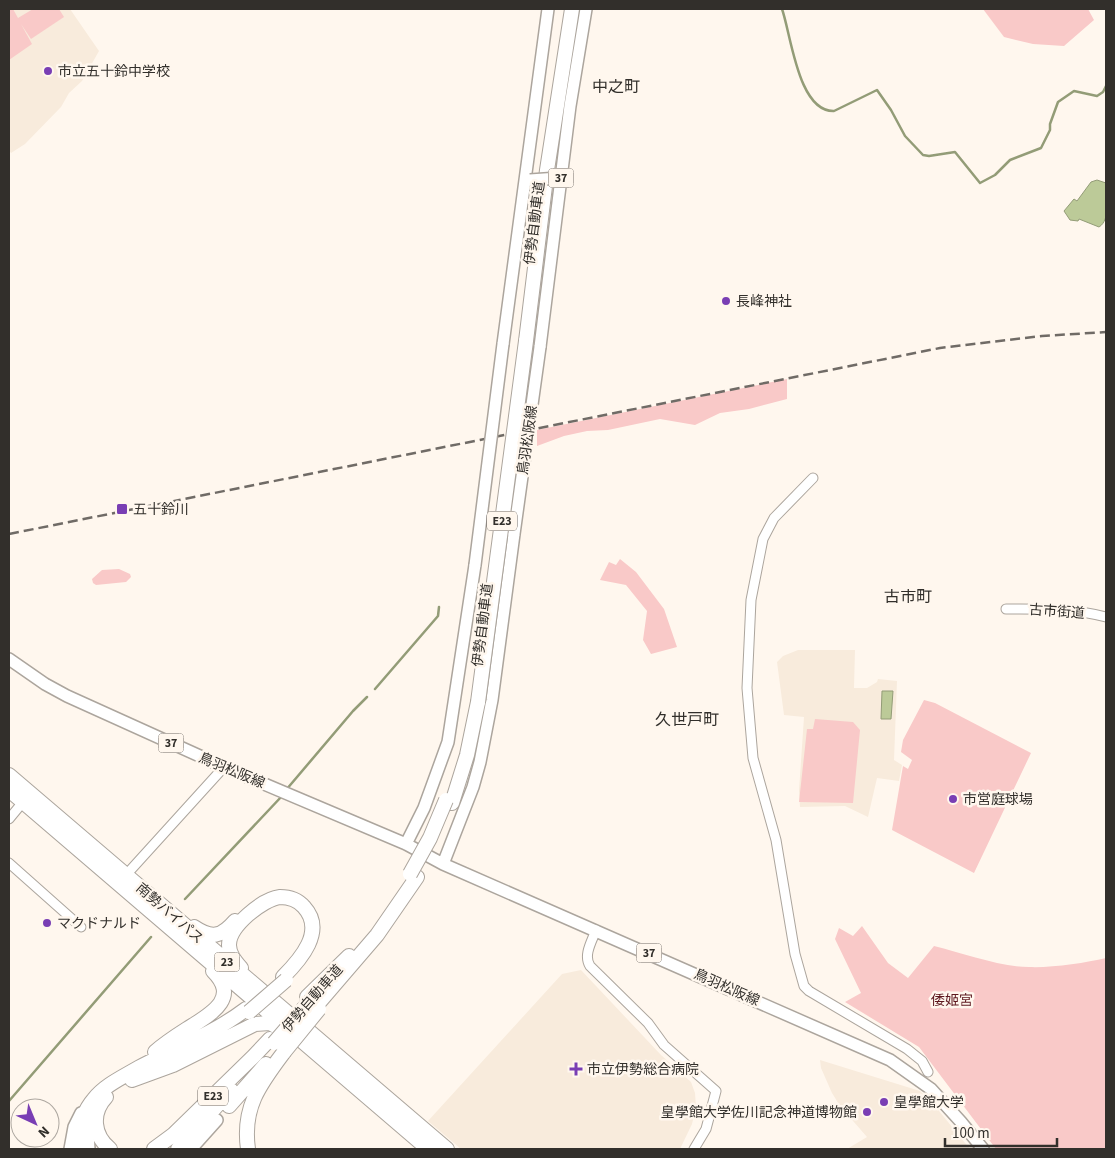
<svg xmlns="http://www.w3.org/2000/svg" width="1115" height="1158" font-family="'Source Sans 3','Noto Sans JP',sans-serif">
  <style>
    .built { fill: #f8ebdc }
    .green { fill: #f9c9c8 }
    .water { fill: #bcca98; stroke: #939c77 }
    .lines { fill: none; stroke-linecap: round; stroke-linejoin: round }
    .stream { stroke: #939c77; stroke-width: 2.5 }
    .minor-casing { stroke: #aca59d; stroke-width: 11 }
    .major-casing { stroke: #aca59d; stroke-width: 14 }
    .highway-casing { stroke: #aca59d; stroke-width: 16 }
    .minor { stroke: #fff; stroke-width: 9 }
    .major { stroke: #fff; stroke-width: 11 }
    .highway { stroke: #fff; stroke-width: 14 }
    .rail { stroke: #706b66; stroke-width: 2.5; stroke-dasharray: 10 5; stroke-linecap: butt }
    .major-bridge-casing { stroke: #aca59d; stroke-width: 14; stroke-linecap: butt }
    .highway-bridge-casing { stroke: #aca59d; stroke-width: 16; stroke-linecap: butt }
    .major-bridge { stroke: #fff; stroke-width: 11 }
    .highway-bridge { stroke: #fff; stroke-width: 14 }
    .poi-dot { fill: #793eb4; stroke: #fff7ee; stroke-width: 2 }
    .labels { text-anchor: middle; stroke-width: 5; stroke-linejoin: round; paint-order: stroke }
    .shield { fill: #fff7ee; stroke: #706b66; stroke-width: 1 }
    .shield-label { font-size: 12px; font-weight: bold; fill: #322f2b }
    .poi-label { font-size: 14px; fill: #322f2b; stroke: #fff7ee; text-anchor: start }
    .street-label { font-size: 14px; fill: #322f2b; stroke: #fff7ee }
    .park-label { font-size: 14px; fill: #5d181e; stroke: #fff7ee }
    .quarter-label { font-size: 16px; fill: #322f2b; stroke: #fff7ee }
  </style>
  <rect width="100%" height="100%" fill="#fff7ee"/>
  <path class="built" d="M9 9H70L99 51 82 81 69 93 61 107 25 144 11 153 9 150Z
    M798 650H855L854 688H867L877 682 878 679 897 681 894 760 902 765 899 781 877 778 868 817 845 806 800 807 799 791 804 717 784 715 777 662 783 656Z
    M581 970 661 1055 691 1082 695 1093 696 1107 692 1124 680 1149H461L428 1121 562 974Z
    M820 1060 920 1091 935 1106 970 1149H847L867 1137 840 1106 832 1093 821 1068Z"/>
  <path class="green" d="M9 9H13L18 18 33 9H59L64 17 31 39 21 24 32 44 9 60Z
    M983 9H1088L1094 20 1064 46 1033 44 1004 37Z
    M787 379V399L749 409 720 413 695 425 660 419 608 430 587 431 564 436 537 446V430Z
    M620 559 636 572 664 609 677 647 651 654 643 640 647 611 626 585 600 580 609 562 616 565Z
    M119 569 130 574 131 577 126 582 96 585 93 583 92 579 102 570Z
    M924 700 935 703 1031 753 974 873 892 830 903 766 908 769 912 760 901 752 903 740Z
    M815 719 853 722 860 730 853 803 799 802 807 729H813Z
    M862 926 888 963 908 978 934 946C963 953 1000 967 1029 967 1051 968 1085 963 1106 958V1149H996L919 1047 845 1002 861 993 835 939 839 928 853 936Z"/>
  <path class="water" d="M1097 180 1106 183C1106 195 1111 220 1099 227L1079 219 1078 221 1070 220 1064 211 1074 199 1077 201 1091 182Z
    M882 691H893L891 719H881Z"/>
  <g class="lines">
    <path class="stream" d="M782 9C791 34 798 112 834 111L877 90 891 110 905 136 923 155 929 156 955 152 980 183 995 175 1010 160 1041 148 1050 130V124L1058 102 1074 91 1097 96 1103 92 1106 86
      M375 689 438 616 439 607
      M286 790 353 711 367 697
      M185 899 282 796
      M9 1101 151 937"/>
    <g class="minor-casing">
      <path id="minor" d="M813 478 774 518 763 539 751 600 747 688 753 758 776 840 795 954 804 986 809 991 907 1049 922 1061 928 1072
        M1006 609C1040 609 1074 608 1106 617
        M9 819 23 802
        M9 863 81 927
        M126 875 224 767
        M596 930C592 941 583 955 590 966L648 1023 664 1045 716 1091 706 1129 694 1149"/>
    </g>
    <g class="major-casing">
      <path id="major" d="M503 344 548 9
        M540 347 570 106 586 9
        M9 659 45 684 67 696 224 767 406 844 443 864 890 1060 931 1089 961 1122 983 1149
        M406 844 424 808 448 742 475 565
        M443 864 473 787 480 762 492 700 514 534
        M70 1149 74 1127 81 1113
        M89 1149 88 1132 95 1111
        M191 1149 217 1120"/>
    </g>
    <g class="highway-casing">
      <path id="highway" d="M526 341 547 170 572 9
        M9 775 447 1149
        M9 790 428 1149
        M452 803 467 755 478 702
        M194 927C212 939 221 937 235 921
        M241 968C235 961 229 954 229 945 229 926 263 899 280 897 290 897 298 900 304 907 326 931 300 960 283 977
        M307 997 349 956
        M316 1006 377 935 417 877
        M155 1052C165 1043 176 1036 187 1029 209 1015 241 999 213 971
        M132 1080 173 1065 255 1024 270 1023 283 1030
        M106 1097C91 1113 93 1135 110 1149
        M229 1106 266 1064
        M81 1149C78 1131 82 1113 94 1099 105 1085 123 1077 138 1068 174 1049 213 1034 246 1009
        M154 1149 173 1135 253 1057 270 1039
        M178 1149 231 1090
        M248 1149C242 1107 260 1084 284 1052"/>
    </g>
    <use href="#minor" class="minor"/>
    <use href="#major" class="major"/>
    <use href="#highway" class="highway"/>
    <path class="rail" d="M9 534 940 348 1042 336 1106 332"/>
    <g class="major-bridge-casing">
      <path id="major-bridge" d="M530 180 558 178
        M514 534 540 347
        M475 565 503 344"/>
    </g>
    <g class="highway-bridge-casing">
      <path id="highway-bridge" d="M478 702 526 341
        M410 874 430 838 446 800
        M249 1012 286 980
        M274 1043 311 1000
        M284 1052 319 1009"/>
    </g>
    <use href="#major-bridge" class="major-bridge"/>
    <use href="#highway-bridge" class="highway-bridge"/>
  </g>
  <g class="poi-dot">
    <circle cx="48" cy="71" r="5"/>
    <circle cx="726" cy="301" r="5"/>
    <rect x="116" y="503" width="12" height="12" rx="2.5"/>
    <circle cx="953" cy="799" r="5"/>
    <circle cx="47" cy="923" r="5"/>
    <path d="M573.5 1061.5h5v5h5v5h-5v5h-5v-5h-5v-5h5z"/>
    <circle cx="884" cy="1102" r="5"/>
    <circle cx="867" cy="1112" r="5"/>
  </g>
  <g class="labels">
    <g class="shield">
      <rect x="548.5" y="168.5" width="25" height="19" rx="4"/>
      <rect x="487" y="511.5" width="30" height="19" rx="4"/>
      <rect x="158.5" y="733.5" width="25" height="19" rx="4"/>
      <rect x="636.5" y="943.5" width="25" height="19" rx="4"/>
      <rect x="214.5" y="952.5" width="25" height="19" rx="4"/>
      <rect x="198" y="1086.5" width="30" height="19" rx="4"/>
    </g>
    <g class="shield-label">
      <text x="561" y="182">37</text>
      <text x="502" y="525">E23</text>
      <text x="171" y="747">37</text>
      <text x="649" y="957">37</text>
      <text x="227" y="966">23</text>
      <text x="213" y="1100">E23</text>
    </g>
    <g class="poi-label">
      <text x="58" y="76">市立五十鈴中学校</text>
      <text x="736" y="306">長峰神社</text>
      <text x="133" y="514">五十鈴川</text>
      <text x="963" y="804">市営庭球場</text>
      <text x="57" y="928">マクドナルド</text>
      <text x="587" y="1074">市立伊勢総合病院</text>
      <text x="894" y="1107">皇學館大学</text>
      <text x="857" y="1117" text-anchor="end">皇學館大学佐川記念神道博物館</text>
    </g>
    <g class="street-label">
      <text transform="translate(534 223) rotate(-83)" y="5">伊勢自動車道</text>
      <text transform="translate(527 440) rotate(-82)" y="5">鳥羽松阪線</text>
      <text transform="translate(1057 611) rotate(4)" y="5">古市街道</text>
      <text transform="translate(482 625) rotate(-83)" y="5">伊勢自動車道</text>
      <text transform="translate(232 770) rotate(23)" y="5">鳥羽松阪線</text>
      <text transform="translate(170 913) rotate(41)" y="5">南勢バイパス</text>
      <text transform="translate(727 987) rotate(24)" y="5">鳥羽松阪線</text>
      <text transform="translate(312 998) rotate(-49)" y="5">伊勢自動車道</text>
    </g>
    <g class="park-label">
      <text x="952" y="1005">倭姬宮</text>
    </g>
    <g class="quarter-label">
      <text x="616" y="92">中之町</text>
      <text x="908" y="602">古市町</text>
      <text x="687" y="725">久世戸町</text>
    </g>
  </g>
  <rect width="1115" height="1158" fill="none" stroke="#322f2b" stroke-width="20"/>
  <g transform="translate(35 1123) rotate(136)"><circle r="24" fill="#fff7ee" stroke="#ada7a0"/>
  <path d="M0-4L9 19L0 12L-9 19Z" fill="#793eb4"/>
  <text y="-8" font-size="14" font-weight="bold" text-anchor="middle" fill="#322f2b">N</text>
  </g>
  <path d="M945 1138v8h112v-8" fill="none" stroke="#322f2b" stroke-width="2.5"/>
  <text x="952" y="1138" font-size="15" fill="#322f2b" stroke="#fff7ee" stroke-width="4" paint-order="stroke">100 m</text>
</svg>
